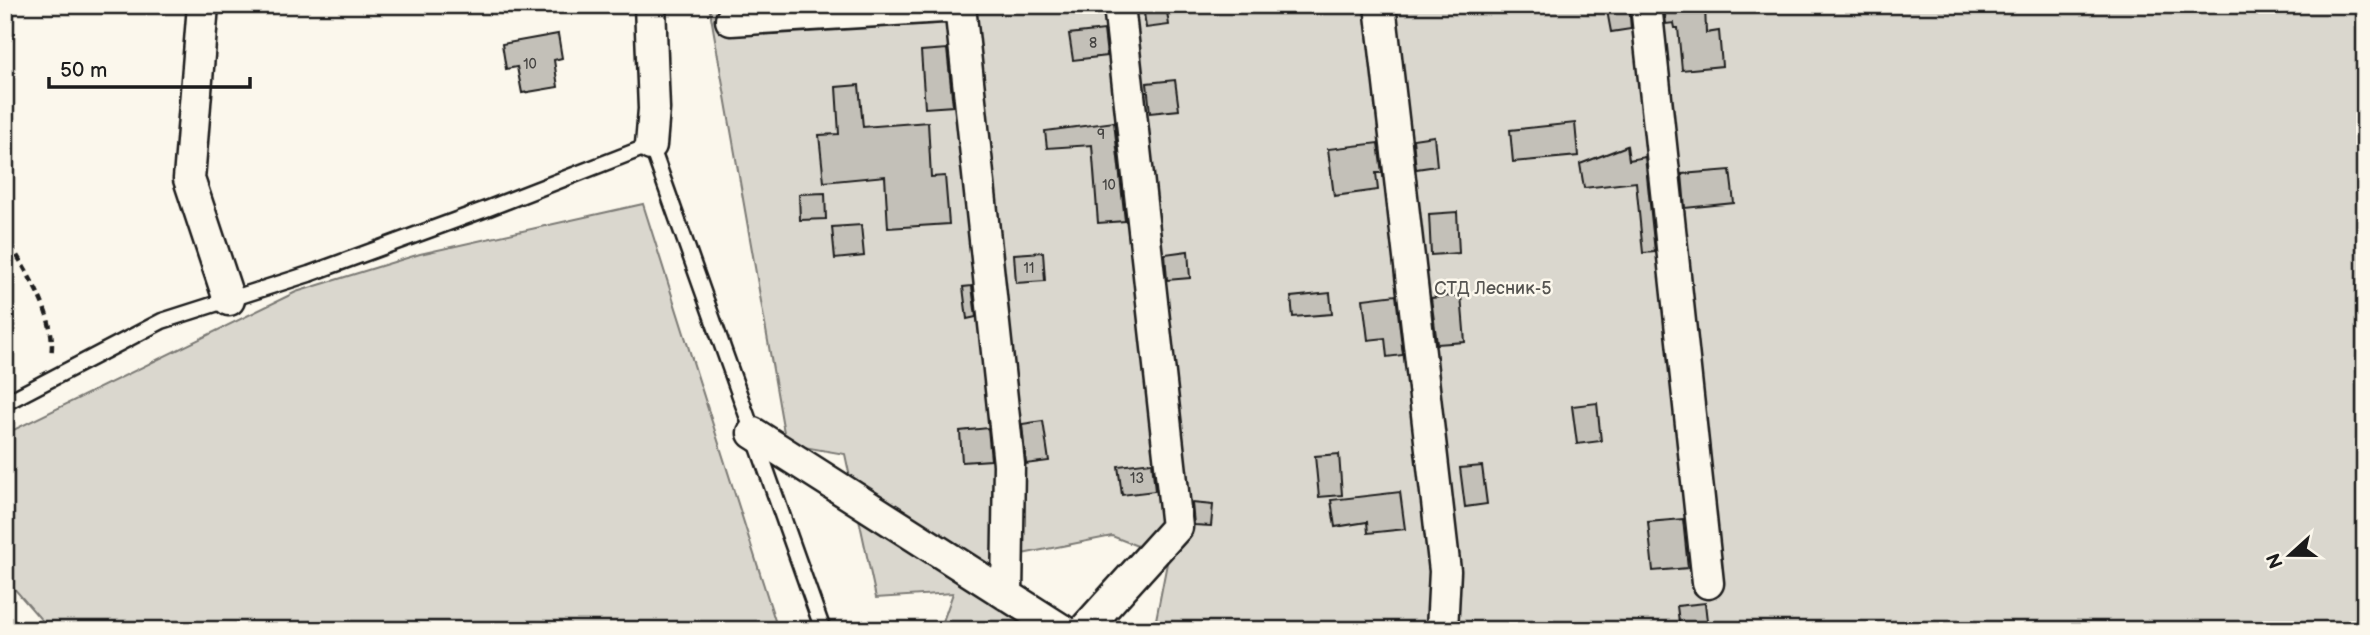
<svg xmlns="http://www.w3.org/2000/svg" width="2370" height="635" font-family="'Balsamiq Sans',sans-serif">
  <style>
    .green { fill: #dad7ce; stroke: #7b7a75; stroke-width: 2 }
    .building { fill: #c3c0b8; stroke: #1c1c1c; stroke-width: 2 }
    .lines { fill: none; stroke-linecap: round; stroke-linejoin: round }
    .lane-casing { stroke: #1c1c1c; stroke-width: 19 }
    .street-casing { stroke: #1c1c1c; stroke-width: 35 }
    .path { stroke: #1c1c1c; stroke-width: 4.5; stroke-dasharray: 7 5; stroke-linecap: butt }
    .lane { stroke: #fbf7ec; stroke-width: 14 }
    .street { stroke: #fbf7ec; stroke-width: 30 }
    .labels { text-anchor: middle; stroke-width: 5; stroke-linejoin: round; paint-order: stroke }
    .number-label { font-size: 14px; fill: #464543 }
    .park-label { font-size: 18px; fill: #555451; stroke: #fbf7ec }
  </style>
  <rect width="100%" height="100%" fill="#fbf7ec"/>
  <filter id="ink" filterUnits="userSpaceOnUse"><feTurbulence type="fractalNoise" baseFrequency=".0143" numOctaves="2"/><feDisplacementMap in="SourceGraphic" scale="14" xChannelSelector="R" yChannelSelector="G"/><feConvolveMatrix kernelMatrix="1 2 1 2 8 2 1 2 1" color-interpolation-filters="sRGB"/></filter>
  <g filter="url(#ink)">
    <path class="green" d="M709 5H2365V630H1154L1168 558 1112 536 1012 556 1037 630H940L953 593 876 598 845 454 786 444Z
      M643 204 778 630H50L5 578V434L296 292 420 254Z"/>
    <path class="building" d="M1143 5H1166L1169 25 1146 28Z
      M1606 5H1629L1631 29 1611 32Z
      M1664 5H1705L1706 33 1719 31 1722 66 1682 70 1678 28H1675L1674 23 1666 24Z
      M1104 30 1107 56 1073 60 1069 34Z
      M558 34 562 58 554 60 558 87 522 93 517 67 506 69 502 44Z
      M947 49 953 106 925 108 921 51Z
      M1175 80 1179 110 1150 113 1147 83Z
      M859 85 863 127 928 122 931 177 945 176 949 224 888 228 885 176 824 182 819 135 839 134 836 87Z
      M1114 122 1125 221 1098 223 1092 145 1047 148 1045 131Z
      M1575 123 1578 156 1513 162 1510 130Z
      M1434 136 1437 166 1416 169 1413 139Z
      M1378 143 1382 173H1376L1378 190 1334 196 1328 149Z
      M1627 146 1629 160 1645 157 1655 252 1643 253 1636 182 1584 188 1580 164Z
      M1730 170 1734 203 1685 208 1682 174Z
      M825 193 826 219 800 220 799 194Z
      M1457 212 1459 253 1431 255 1429 214Z
      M861 225 864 256 835 259 832 227Z
      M1188 251 1190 278 1167 280 1165 254Z
      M1043 252 1045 281 1016 283 1014 254Z
      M972 286 976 317 967 319 963 287Z
      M1330 293 1332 314 1293 317 1291 297Z
      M1396 295 1403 355 1387 357 1385 338 1368 340 1363 299Z
      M1461 295 1465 342 1437 344 1431 298Z
      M1597 403 1601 441 1577 444 1572 406Z
      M1043 421 1049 461 1026 464 1022 424Z
      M988 428 991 460 962 462 960 431Z
      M1339 454 1342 495 1319 497 1315 456Z
      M1152 462 1155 491 1122 495 1118 466Z
      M1482 466 1487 504 1465 507 1460 468Z
      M1400 492 1405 529 1368 533 1367 522 1335 527 1331 500Z
      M1192 503 1213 505 1211 526 1194 525Z
      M1683 519 1688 568 1653 571 1648 522Z
      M1705 603 1708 630H1680L1677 606Z"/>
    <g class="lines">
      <g class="lane-casing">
        <path id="lane" d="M5 403 162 321 309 274 489 208 651 145 823 630"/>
      </g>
      <g class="street-casing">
        <path id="street" d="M203 5 189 179 229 300
          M650 5 654 109 651 145
          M1380 5 1445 571 1442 630
          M1646 5 1708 583
          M731 20 960 6 1009 464 1007 595
          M753 433 1062 630
          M1084 630 1177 527 1119 5"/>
      </g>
      <path class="path" d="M5 235C24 269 58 316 51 356"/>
      <use href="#lane" class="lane"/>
      <use href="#street" class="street"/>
    </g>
  </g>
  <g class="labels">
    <g class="number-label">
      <text x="1093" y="48">8</text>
      <text x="530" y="69">10</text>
      <text x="1101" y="139">9</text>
      <text x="1109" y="190">10</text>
      <text x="1029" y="273">11</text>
      <text x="1137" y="483">13</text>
    </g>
    <g class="park-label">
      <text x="1493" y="294">СТД Лесник-5</text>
    </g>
  </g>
  <rect width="2370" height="635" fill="none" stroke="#fbf7ec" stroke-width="28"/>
  <rect x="14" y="14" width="2342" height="607" fill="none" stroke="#1c1c1c" stroke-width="2.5" filter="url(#ink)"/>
  <g transform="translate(2290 555) rotate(249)" stroke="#fbf7ec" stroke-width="5" paint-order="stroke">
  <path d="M0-5L12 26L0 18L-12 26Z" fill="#1c1c1c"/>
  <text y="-10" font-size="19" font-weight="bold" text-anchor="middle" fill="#1c1c1c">N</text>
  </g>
  <path d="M49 77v10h201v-10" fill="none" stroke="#1c1c1c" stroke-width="3.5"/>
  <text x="60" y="77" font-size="21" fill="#1c1c1c" stroke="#fbf7ec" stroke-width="5" paint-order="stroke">50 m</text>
</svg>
